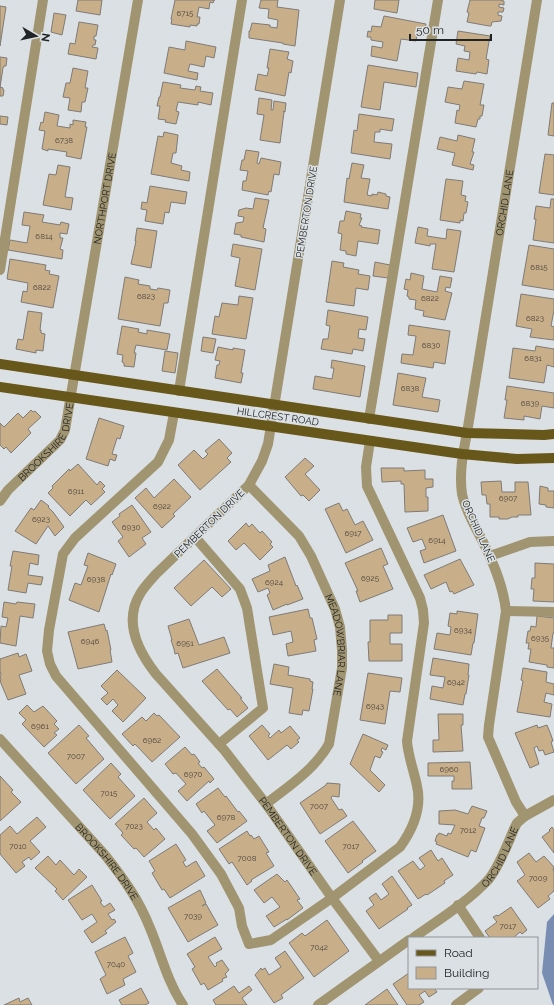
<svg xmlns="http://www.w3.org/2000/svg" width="554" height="1005" font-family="Raleway,sans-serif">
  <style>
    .water { fill: #788db1 }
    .building { fill: #c9af89; stroke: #7e7b77 }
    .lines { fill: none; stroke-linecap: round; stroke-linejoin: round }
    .minor { stroke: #a09570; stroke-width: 10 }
    .major { stroke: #68571a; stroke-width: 10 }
    .labels { text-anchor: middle; stroke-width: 3; stroke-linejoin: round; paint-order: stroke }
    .number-label { font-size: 8px; fill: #4c463e }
    .street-label { font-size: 10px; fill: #222325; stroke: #dbe0e4 }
  </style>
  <rect width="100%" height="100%" fill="#dbe0e4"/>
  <path class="water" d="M554 914V1005H553L542 973 547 922Z"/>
  <path class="building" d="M78 0H102L100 15 76 11Z
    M175 0H215H214L213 3 210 2 209 9 199 7 197 17H200L199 24H197V26L190 25V27L171 24 172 19H171Z
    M261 0H278L277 7 299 10 295 46 283 44V43L249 38V31H250L252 23 270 25V27L277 28 278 20 268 18 269 9 259 8Z
    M375 0H399L397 13 374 9Z
    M470 0H500L504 1V5L499 4V7L504 8 503 12H498V15L502 16 501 21 492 22 491 26H489L467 22 469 13 467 12Z
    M0 6 6 7 0 46Z
    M54 13 66 15 62 35 51 32Z
    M384 16 426 24 424 35 417 34 416 41 401 39 397 61 371 56 372 46 382 48 383 42 371 40V37H367L368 31 371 32 372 26 381 27Z
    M79 22 98 25 96 36H94V40H96L95 45H93L92 47 98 48 96 59 68 54 70 43 75 44Z
    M458 31 490 36 486 59 489 60 487 74 477 72 476 74 456 71 458 58 469 60 470 52 464 51 465 46 456 44Z
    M186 41 216 47 214 58 206 56 204 67 190 64 188 71 198 73 197 80 164 73 169 47 185 50Z
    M270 49 289 52 287 59 293 61 291 73 289 72 285 96 255 90 258 74 267 76 269 68H267Z
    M0 57 7 58 6 66H4L3 68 0 87Z
    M368 65 418 73 416 87 384 82 380 110 361 107Z
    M73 68 88 71 85 88H88L85 102H82L81 112 68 110 70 98 63 97 66 83H70Z
    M464 81 484 84 480 105H484L482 116H480V119H478L476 127 455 123 457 110 459 111 460 105 445 102 448 87 462 89Z
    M163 82 181 85 180 88 195 90 196 86 201 87 200 91 213 93 211 105 198 102V105L178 102 176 111 179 112 176 124 165 122 166 120 158 119 160 106H157L159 97H160Z
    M0 87 3 88V90H4L3 96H0Z
    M259 98 272 100 271 110H273L274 101 286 103 285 112 283 111 284 112 280 143 260 140 264 115 257 114Z
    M552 103H554V136L548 135Z
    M45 112 59 115 57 126 70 128V124L73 125V120L86 122 85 127H87L81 159 66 156 67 152 48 149V151L42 149 45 131 39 130 41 122 43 123Z
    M359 114 394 119 392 131 380 129V132H375L374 142 392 144 390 159 351 153 354 130 357 131Z
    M0 116 8 117 7 125 0 124Z
    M164 132 178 135 176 153H173L171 163 182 166 181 170 190 172 189 181 151 174 158 136 163 137Z
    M458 135 475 139 472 152H474L470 164 474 165 473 170 452 165 455 153 437 149 440 137 457 141Z
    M246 150 259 152 257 163 259 164 261 158 281 162 279 175 274 174 271 192 269 191 268 195 242 190 243 181H246L248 171 240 170 242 160H244Z
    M545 154 554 155V195L539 193Z
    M352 163 364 165 361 178 370 179 367 195 372 196V194L377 195 378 192 386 194V196L390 197 388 209 344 202 347 178 349 179Z
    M58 165 70 167 65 197 73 198 71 210 43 205 49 174 56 175Z
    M446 179 463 181 461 195 466 196 465 201 468 202 466 213H464L463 221 460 220V223L440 220Z
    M150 186 187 192 185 204 171 202 169 213 165 212 163 224 145 221 147 210 141 209 142 202 147 203Z
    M255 198 269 200 263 228 266 229 264 242 241 237V235L234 234 236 223 243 222 244 217 238 216 239 210 246 208 253 209Z
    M551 199H554V243L533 240 536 219H534L536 206 550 208Z
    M346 211 361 214 360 218H362L359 225 362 226 361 227 380 230 378 244 358 241 356 256 346 254V251L340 250 342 234 338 233 340 221H344Z
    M24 212 44 215 42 222 60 225 61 222 69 224 67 234 60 233V238H63L60 249 63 250 62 259 8 250 10 240 27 243 30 226 22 225Z
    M418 227 428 229 427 236 446 239 447 229 461 231 454 272 432 269 436 244H430V246L415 243Z
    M137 228 157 231 151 268 131 264 136 241H135Z
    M233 244 262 249 255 290 235 286 240 258 231 256Z
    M529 245 554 249V290L522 285Z
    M10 259 46 265 45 270 50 271 49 274 59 276 53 308 21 302 23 291 27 292 28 283 7 279Z
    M332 261 344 263 343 267 359 270 358 274 370 276 368 290 356 288 354 306 326 302Z
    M375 262 390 265 388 278 373 276Z
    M411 273 424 276 422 289 437 292 440 276 452 278 450 288 446 287 445 291 452 293 445 320 423 316 424 311 415 309 416 300 409 299V297L407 296 408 290 404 289 406 279 410 280Z
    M125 277 139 280 138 284 150 286V289L157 290 158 288 170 290 168 303H164L160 326 118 319Z
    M521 294 554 299V310L551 326 554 327V340L530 337 532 329 516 326Z
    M239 296 253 298 246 339 212 334 215 316 219 317 222 303 238 305Z
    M328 310 368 317 366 330 359 329 358 338 365 339 363 351 353 349 352 354 321 349 323 339H328L330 326 326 325Z
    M28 311 42 313 40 330H41V333L45 334 43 351 36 350V353L16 349 18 339 23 340Z
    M409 325 450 331 445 364 434 362 433 368 401 363 402 354 413 355 416 336 408 335Z
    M122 326 139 329 138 332 147 334V330L170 334 167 350 136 345 134 353H136L134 367 124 366V363L122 362 123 355 117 354Z
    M203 337 216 339 213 353 201 351Z
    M536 346 554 349V367L547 365 544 383 509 378 513 348 535 351Z
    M218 347 233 350V348L245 350 241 373H243L241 383 215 378 217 365H219L220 361 215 360Z
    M165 351 178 353 175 373 162 371Z
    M332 360 365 366 360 397 313 389 315 376 332 379 334 368H331Z
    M398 373 426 378 422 397 440 400 438 412 393 405Z
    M507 386 554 393V408L542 406 540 419 524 416V420L504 418 507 400H505Z
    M31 410 33 412 35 411 41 417 28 429 31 433 11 453 6 447 4 449 0 445V423L4 427 18 413 23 418Z
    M99 418 124 426 120 439 117 438 112 454 117 455 115 461 110 459 108 466 86 459Z
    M219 439 232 453 227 458 231 462 200 490 178 465 194 450 203 459 208 454 205 451Z
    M305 458 314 466 305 474 320 490 309 501 303 495 301 496 285 477Z
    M78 464 97 485 100 481 105 486 102 489 105 492 91 505 86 500 70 516 48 493 53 488 52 486 69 469 70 471Z
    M381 468H404V471L425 470V479H433V487L426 488V497H428V511L405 512 404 484H401V481L382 482Z
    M174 479 191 497 173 514 175 516 162 528 135 498 146 488 154 498Z
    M501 481 502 492H515V482H528L531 515H518V517H512L508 519H499V517H490V504H487L486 495H482L481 482Z
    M540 486 548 488V491H554V508L546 507V505L539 504Z
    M41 500 49 506 48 507 53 512 64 527 55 536 48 526 36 544 15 531 31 508 34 510Z
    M339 503 343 511 347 509 355 525 363 521 373 540 346 553 325 509Z
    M132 505 151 532 142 538 146 544 129 557 118 541 123 537 112 522 120 516 119 514Z
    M443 515 456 551 424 563 420 551 426 549 422 539 413 542 407 528Z
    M246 523 249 527 252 524 260 533 262 531 272 542 270 544 273 547 260 560 244 543 236 550 228 541Z
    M381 548 388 564 383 566 393 589 360 602 356 591H358L345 563Z
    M13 551 39 555 38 565 30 563 28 575 43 577 41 585 28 583 26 593 8 590 12 566H10Z
    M88 553 116 564 112 575 111 574 99 612 69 600 75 583 81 585 88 566 84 565Z
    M285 557 296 586 297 585 303 599 287 605V604L273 610 267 595 270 593 268 588 258 592 252 579 270 571 268 565Z
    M460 559 474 585 454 594 452 591 450 592 446 582 431 589 424 575Z
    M204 560 231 589 222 597 212 587 191 606 174 588Z
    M535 563 554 564V602L533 601 534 589H531L532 578H535Z
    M4 602 16 604 17 602 35 604 33 618 20 616 16 646 0 643 1 626 6 627 8 618 2 617Z
    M308 609 310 618H312L317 639 314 640 316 651 288 656 286 644 293 642 291 631 273 635 269 617Z
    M457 611 478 614 474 643H473L471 655 434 649 437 633 450 635 451 627 448 626 450 613 457 614Z
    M388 615H402V633H390V644H402V661H369L368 642H370V620H388Z
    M537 616 554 618V633H553L551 648H554V668L547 667V665L529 662 531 649H528L529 643H526L528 631H530L531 626 536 627Z
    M189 619 199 645 224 637 230 653 183 668 178 653 175 654 174 649 171 640H172L168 626Z
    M104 624 106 631 107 630 111 650H110L112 662 78 669 68 632Z
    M18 653 19 657 26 654 32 671 19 675 26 694 8 700 0 681 1 680 0 676 1 674 0 671V659Z
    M433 658 469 664 468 675H469L466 694H465L463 705 430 699 432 686 443 688 445 677 430 675Z
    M274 664 289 667 288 675 310 679V681L313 682 312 689H313L309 711 303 710 302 715 289 713 293 688 270 684Z
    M523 668 547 672 546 682 554 684V695L546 693 544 702 552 704 550 717 517 712 523 681 521 680Z
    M217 669 242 698H240L248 708 237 717 230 709 228 710 202 681Z
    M117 670 146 698 123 722 112 711 118 705 113 699 107 705 101 699 108 693 101 686Z
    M368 673 402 678 400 692 390 691 385 724 360 720Z
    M27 705 34 712 43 706 57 721 54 724 59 729 54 733 57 735 44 747 22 724 26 720 19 713Z
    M154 713 157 716 159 715 180 737 152 762 135 744 133 746 122 734 142 717 146 721Z
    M438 714H463V725H461L463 751 433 752V740H439Z
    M79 725 89 736 86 738 104 759 76 784 48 753Z
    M262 725 270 734 268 736 270 738 279 730 281 733 290 726 300 738 297 740 299 742 291 749 287 745 268 760 249 736Z
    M537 725 538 728 547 725 551 735 553 741 551 742 554 752 545 755 543 750 539 751 537 746 534 748 539 764 530 768 515 733Z
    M363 734 388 745 386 750 382 748 381 751 383 752 380 758 375 756 370 770 385 785 379 792 350 764Z
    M185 747 192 755 194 754 200 762 198 763 202 768 204 767 214 779 210 783 209 781 187 801 178 791 186 784 176 773 173 774 165 764Z
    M470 762 472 789H452V781H454V776H428V763Z
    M111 763 121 774 118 777 135 796 110 819 83 790Z
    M0 776 13 790 11 792 21 802 0 821Z
    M327 783 340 784 339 797 332 796 331 798 339 810 342 809 347 816 320 834 300 803 326 785Z
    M218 788 225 797 226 796 238 812 239 811 247 821 217 843 207 831 215 825 204 811 202 813 196 804Z
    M144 798 157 813 147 822 154 830 156 828 165 839 144 857 136 848 134 849 121 835 123 833 115 824Z
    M472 806 487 811 484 818H482L479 826 485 828 476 852 471 850 468 857 436 844 437 842 435 841 437 835H438L439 833 447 836 448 833 451 834 455 825 439 824V811L455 810 468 814Z
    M37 817 46 827 30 841 40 852 31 860 29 857 22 862 25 866 16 873 0 854V835L10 826 17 834Z
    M353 821 376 851 362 861 363 862 348 873 325 841Z
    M552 827 554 830V853L542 837 550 831 549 830Z
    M247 831 250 836 251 835 254 839 259 836 269 852 266 853 274 866 251 880 252 881 247 885 232 862 229 864 219 849Z
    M176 844 186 860 183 862 186 867 196 861 205 876 170 898 164 889 162 890 152 873 155 871 149 861Z
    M431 850 438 861 442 858 453 875 444 881 445 883 427 895 426 894 418 899 398 871 413 861 420 870 425 866 419 858Z
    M529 853 536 862 544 856 554 867 553 870 554 872V891L548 896 550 899 538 908 517 881 525 875 517 862Z
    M48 856 56 865 60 860 74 875 79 869 87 877 63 900 55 891 57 889 35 868Z
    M277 874 285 882 287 880 300 899 297 900 303 908 287 920V919L274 927 266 916 280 907 272 897 264 903 254 890Z
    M392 876 412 905 407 908 408 909 379 929 366 911 374 905 369 898 376 893 381 900 389 894 382 884Z
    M92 885 102 901 100 902 104 907 110 903 115 910 108 914 112 920 114 919 116 922 105 931 107 933 92 943 84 931 97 922 92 914 82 920 68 900Z
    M200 890 206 903 202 906 206 904 218 925 188 942 168 908Z
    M511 907 527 930 522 934 520 932 513 938H490L485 931 497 922 493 917 497 915 498 916Z
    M327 920 349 951 314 977 289 943 302 933 305 936Z
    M125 937 133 953 128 956 136 972 123 979 125 985 107 994 100 979 106 975 95 952Z
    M215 937 222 949 208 957 215 967 217 965 216 963 222 960 229 970 225 974 227 977 222 979 223 981 208 990 204 983 201 985 192 969 195 967 187 954Z
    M285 951 304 978 281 995 283 998 274 1003 255 975 261 968 262 970 265 968 269 975 281 967 275 958Z
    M409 973V988H434L437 992 429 997 425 991 419 995 424 1002 419 1005H407L393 984Z
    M234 986 239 993 249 986 252 990 242 998 247 1005H216L213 1000Z
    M141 988 149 1003 145 1005H122L119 1000Z
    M387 989 398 1005H365Z
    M19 998 20 1002 28 998 32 1005H4Z"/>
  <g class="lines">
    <g class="minor">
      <path id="s1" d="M340 0 268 444 262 461 249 485 156 574C150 581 144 587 140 594 123 622 138 651 156 674L225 751 266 804 332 898 379 961"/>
      <path d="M0 270 43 0"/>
      <path d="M179 391 242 0"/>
      <path d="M174 413 169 440 158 462 75 538 63 554 49 630 47 651 50 664 56 676 192 834 221 874 239 908 242 926 249 944 271 940 332 898 400 847C413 829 422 808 417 786 414 771 408 756 407 741L424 623 423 610 420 598 367 486 366 467 370 441"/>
      <path d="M369 419 438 0"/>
      <path id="s2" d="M249 485 299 536 311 556 335 609 340 627 342 650V668L329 744C314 770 289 786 266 804"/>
      <path id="s3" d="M0 501 8 490 60 440 65 430 138 0"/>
      <path d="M195 537 240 589 247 608 263 708 219 744"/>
      <path d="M490 556 530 542 554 541"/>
      <path d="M506 611 554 612"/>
      <path id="s4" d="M0 739 105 855C124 879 139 900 150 928 161 954 167 981 183 1005"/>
      <path d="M525 816 554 800"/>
      <path d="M458 905 480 938"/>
      <path id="s5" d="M413 938C437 921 469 901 489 879 500 865 507 845 514 829L517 823 525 816 516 802 488 737 489 725 506 611C503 584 492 560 480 536 473 523 465 509 462 494 459 473 463 453 467 433L537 0"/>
      <path d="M318 1005 409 940"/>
      <path d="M456 1005 479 988"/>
    </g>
    <path class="major" d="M0 364 467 433 544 435 554 434
      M0 387 462 454 517 459 554 458"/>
  </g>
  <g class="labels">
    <g class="number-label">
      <text x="185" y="16">6715</text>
      <text x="64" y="143">6738</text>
      <text x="44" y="239">6814</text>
      <text x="539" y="270">6815</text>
      <text x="42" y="290">6822</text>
      <text x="146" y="299">6823</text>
      <text x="430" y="301">6822</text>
      <text x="535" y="321">6823</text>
      <text x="431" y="348">6830</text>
      <text x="533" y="361">6831</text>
      <text x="410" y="391">6838</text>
      <text x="530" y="406">6839</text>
      <text x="76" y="494">6911</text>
      <text x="508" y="501">6907</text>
      <text x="162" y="509">6922</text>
      <text x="41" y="522">6923</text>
      <text x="131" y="530">6930</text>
      <text x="353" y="536">6917</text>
      <text x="437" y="543">6914</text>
      <text x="370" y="581">6925</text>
      <text x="96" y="582">6938</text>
      <text x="274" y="585">6924</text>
      <text x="463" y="633">6934</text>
      <text x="540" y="641">6935</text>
      <text x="90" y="644">6946</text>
      <text x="185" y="646">6951</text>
      <text x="456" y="685">6942</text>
      <text x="375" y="709">6943</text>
      <text x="40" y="729">6961</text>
      <text x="152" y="743">6962</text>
      <text x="76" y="759">7007</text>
      <text x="449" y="772">6960</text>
      <text x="193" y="777">6970</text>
      <text x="109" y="796">7015</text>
      <text x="319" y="809">7007</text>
      <text x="226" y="820">6978</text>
      <text x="134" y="829">7023</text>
      <text x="468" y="833">7012</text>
      <text x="18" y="849">7010</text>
      <text x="351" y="849">7017</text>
      <text x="247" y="861">7008</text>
      <text x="538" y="881">7009</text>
      <text x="193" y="919">7039</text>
      <text x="508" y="929">7017</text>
      <text x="319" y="950">7042</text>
      <text x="116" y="967">7040</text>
    </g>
    <g class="street-label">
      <text dy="4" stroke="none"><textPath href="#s3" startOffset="332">NORTHPORT DRIVE</textPath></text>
      <text dy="4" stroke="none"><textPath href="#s5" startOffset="805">ORCHID LANE</textPath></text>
      <text transform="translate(306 212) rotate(-81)" y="4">PEMBERTON DRIVE</text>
      <text transform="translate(278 416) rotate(8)" y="4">HILLCREST ROAD</text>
      <text dy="4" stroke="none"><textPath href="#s3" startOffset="77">BROOKSHIRE DRIVE</textPath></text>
      <text transform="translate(209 523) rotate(-44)" y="4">PEMBERTON DRIVE</text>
      <text transform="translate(479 531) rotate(66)" y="4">ORCHID LANE</text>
      <text dy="4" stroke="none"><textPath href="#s2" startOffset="189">MEADOWBRIAR LANE</textPath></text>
      <text dy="4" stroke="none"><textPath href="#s1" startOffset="946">PEMBERTON DRIVE</textPath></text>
      <text dy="4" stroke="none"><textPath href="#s5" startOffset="121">ORCHID LANE</textPath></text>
      <text dy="4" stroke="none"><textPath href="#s4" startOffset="163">BROOKSHIRE DRIVE</textPath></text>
    </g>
  </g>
  <rect x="408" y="937" width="130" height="52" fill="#dbe0e4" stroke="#919498"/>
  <rect x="416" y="950" width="20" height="6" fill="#68571a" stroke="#919498"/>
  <text x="444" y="957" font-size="12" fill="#222325">Road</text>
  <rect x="416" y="967" width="20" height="12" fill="#c9af89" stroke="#919498"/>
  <text x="444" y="977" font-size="12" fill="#222325">Building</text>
  <g transform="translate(36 36) rotate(99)" stroke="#dbe0e4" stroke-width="3" paint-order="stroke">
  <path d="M0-3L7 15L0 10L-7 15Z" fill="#222325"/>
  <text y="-6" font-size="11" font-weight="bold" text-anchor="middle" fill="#222325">N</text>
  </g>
  <path d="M410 34v6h81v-6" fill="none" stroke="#222325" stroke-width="2"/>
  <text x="416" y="34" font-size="12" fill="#222325" stroke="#dbe0e4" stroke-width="3" paint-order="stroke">50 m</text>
</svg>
